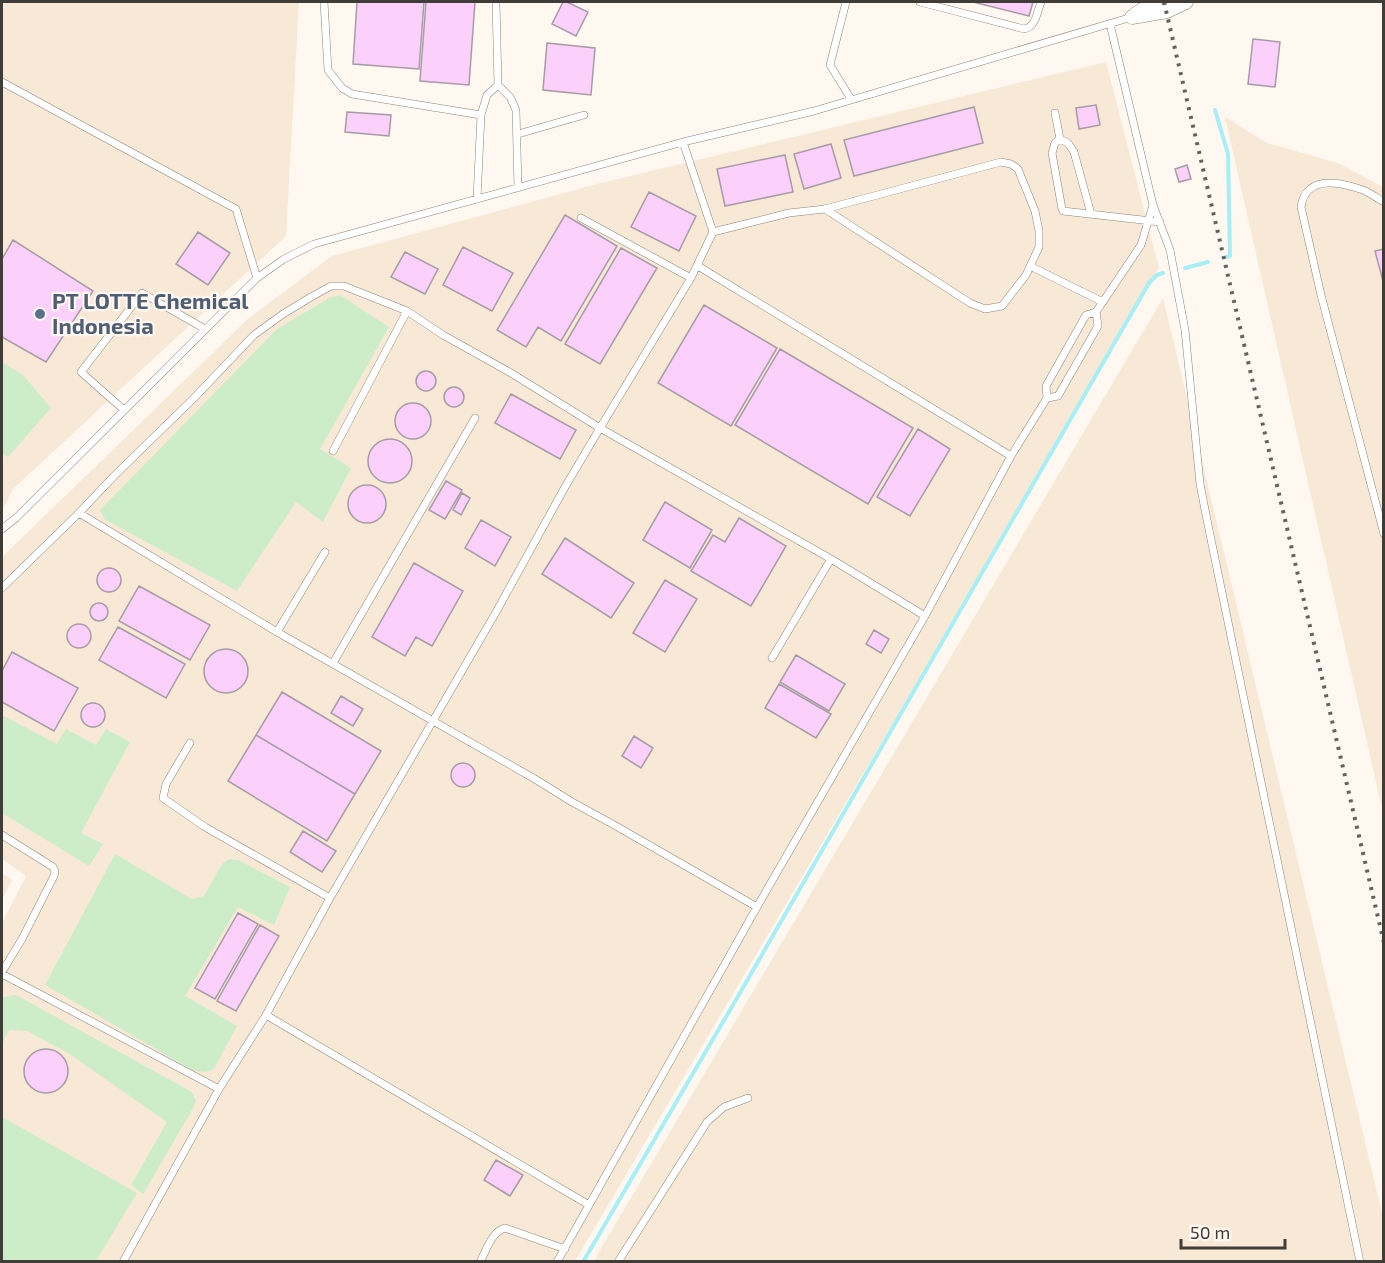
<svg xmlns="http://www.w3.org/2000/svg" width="1385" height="1263" font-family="'Exo 2',sans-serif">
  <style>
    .built { fill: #f8e9d7 }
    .green { fill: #ccedc8 }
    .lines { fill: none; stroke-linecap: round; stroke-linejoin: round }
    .stream { stroke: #a6eff6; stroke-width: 4 }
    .building { fill: #fbd0fb; stroke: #a69ca6; stroke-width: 1.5 }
    .lane-casing { stroke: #8c8379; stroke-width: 8 }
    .street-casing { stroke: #8c8379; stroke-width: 15 }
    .lane { stroke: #fff; stroke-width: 7 }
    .street { stroke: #fff; stroke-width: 14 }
    .rail { stroke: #65615c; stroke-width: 4; stroke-dasharray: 3 6; stroke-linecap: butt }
    .service-dot { fill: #5c6f8a; stroke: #fef8f1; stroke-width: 2 }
    .labels { text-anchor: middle; stroke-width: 4.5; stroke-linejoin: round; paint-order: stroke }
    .service-label { font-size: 22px; font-weight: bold; fill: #4e5e75; stroke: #fef8f1; text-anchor: start }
  </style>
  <rect width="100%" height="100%" fill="#fef8f1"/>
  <path class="built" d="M2 2H299L286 236 13 489 2 511Z
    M1106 62 1159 268 944 637 575 1261H2V923L26 876 2 859V557L249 318 332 256 597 184Z
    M1225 117 1267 143 1338 163 1383 187V813Z
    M1163 298 1383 1217V1261L593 1262Z
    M2 873 12 880 2 900Z"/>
  <path class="green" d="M340 295 389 327 320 449 351 468 323 522 296 502 237 591 104 519 100 510 277 329 329 298Z
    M2 362 23 375 51 408 8 457 2 453Z
    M2 715 57 744 66 729 96 745 106 729 130 742 81 833 103 844 89 866 2 813Z
    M115 854 192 899 204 896 222 864 229 859 238 860 290 887 274 925 238 907 185 996 237 1026 214 1069 206 1072 194 1071 45 985Z
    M16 995 192 1092 196 1101 192 1110 143 1194 131 1185 167 1122 68 1053 27 1031 9 1030 2 1044V1002L4 997Z
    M2 1117 137 1193 96 1261H2Z"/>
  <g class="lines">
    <path class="stream" d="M1215 110 1228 154 1230 256 1226 257
      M1185 268 1208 262
      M583 1262 737 998 1149 283 1157 275 1163 273"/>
  </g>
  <path class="building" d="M357 2H424L419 69 353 64Z
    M426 2H475L469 85 420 81Z
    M563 2H567L588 12 576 36 552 24Z
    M973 2H1033L1029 16Z
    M1253 39 1280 42 1275 87 1248 84Z
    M547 43 595 48 591 95 543 90Z
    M1096 105 1100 125 1079 129 1076 108Z
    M974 107 983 143 854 176 844 140Z
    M347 112 391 115 389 136 345 132Z
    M831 144 841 178 804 189 794 154Z
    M785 155 793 192 725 206 717 169Z
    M1187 165 1191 179 1179 182 1175 169Z
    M649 192 696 216 679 251 631 227Z
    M565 215 617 246 561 341 538 327 526 347 497 330Z
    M198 232 230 253 208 285 176 264Z
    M13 240 93 291 46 362 2 337V259Z
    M463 247 513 273 492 311 443 285Z
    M621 248 657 268 600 364 565 344Z
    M1384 249V285L1375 251Z
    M405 252 438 269 425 294 391 277Z
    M704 305 777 348 731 426 658 383Z
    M780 349 913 428 868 504 735 425Z
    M416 381a10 10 0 1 1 20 0a10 10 0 1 1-20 0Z
    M444 397a10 10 0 1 1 20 0a10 10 0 1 1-20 0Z
    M511 394 576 430 560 459 495 423Z
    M395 421a18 18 0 1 1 36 0a18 18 0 1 1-36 0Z
    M918 429 950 449 910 516 877 497Z
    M368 461a22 22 0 1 1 44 0a22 22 0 1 1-44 0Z
    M446 481 462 490 445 519 429 510Z
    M348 504a19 19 0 1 1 38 0a19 19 0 1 1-38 0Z
    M462 493 470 498 461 515 453 510Z
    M665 502 712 530 690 568 643 540Z
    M739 518 786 546 751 606 691 571 713 535 725 542Z
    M481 520 511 537 495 566 465 548Z
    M565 538 634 583 611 618 542 574Z
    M414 563 463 591 432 646 416 637 405 656 372 637Z
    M97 580a12 12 0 1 1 24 0a12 12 0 1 1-24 0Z
    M665 580 697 599 665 652 633 633Z
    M139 586 210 625 190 660 119 621Z
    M90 612a9 9 0 1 1 18 0a9 9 0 1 1-18 0Z
    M67 636a12 12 0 1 1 24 0a12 12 0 1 1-24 0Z
    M118 627 185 664 166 698 99 660Z
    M874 630 889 639 881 653 866 644Z
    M204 671a22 22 0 1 1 44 0a22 22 0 1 1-44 0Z
    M12 652 78 688 54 731 2 702V671Z
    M796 655 845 684 829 711 780 682Z
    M779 684 831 714 816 738 765 708Z
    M282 692 381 751 355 794 256 735Z
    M341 696 363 709 353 726 331 713Z
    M81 715a12 12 0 1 1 24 0a12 12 0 1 1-24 0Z
    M256 735 355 794 327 841 228 781Z
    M634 736 653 748 641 768 622 756Z
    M451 775a12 12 0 1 1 24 0a12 12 0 1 1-24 0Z
    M303 831 336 851 322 872 290 852Z
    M238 913 258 924 215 999 195 988Z
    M260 925 279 936 236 1011 217 1001Z
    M24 1071a22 22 0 1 1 44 0a22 22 0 1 1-44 0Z
    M496 1160 523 1175 510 1196 484 1180Z"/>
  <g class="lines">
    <g class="lane-casing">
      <path id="lane" d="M324 2 328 70 342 88 352 94 481 115
        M496 2 498 85 510 97 516 110 518 188
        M846 2 830 65 851 99
        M920 2 1024 29C1036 27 1037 12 1041 2
        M2 82 236 209 257 278
        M1055 113 1060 139 1068 143 1074 152 1091 214
        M518 134 584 115
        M1060 139 1055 143 1052 153 1062 209 1063 211 1160 222
        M683 142 713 232
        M477 199 481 115 487 95 498 85
        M1384 202C1377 198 1370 193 1363 190 1348 185 1322 177 1309 190 1304 194 1302 201 1301 207L1321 295 1384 534
        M1153 205 1170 250 1185 330 1200 484 1207 520 1360 1262
        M825 209 970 303 985 309 1002 306 1026 275 1039 247V231L1035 211 1018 169 1011 164 1001 162 825 209 789 213 713 232 691 278 600 428 831 559 925 616
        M581 218 691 278
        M698 266 1011 456
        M1030 266 1103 302
        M1047 398 1058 396 1098 326 1096 312
        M124 410 81 372 142 293 205 329
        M333 451 407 311
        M79 513 114 476 194 398 254 335 283 314 311 297 331 286H344L407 311 443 335 511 373 600 428 565 487 495 614 330 898 266 1015 219 1089 123 1262
        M2 529 16 518 257 278 284 259 314 244 683 142 814 111 1132 17
        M2 588 79 513 277 632 535 779 572 802 616 826 757 907
        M277 632 325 552
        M772 658 831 559
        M333 663 475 418
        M190 743 166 784 163 798 205 827 330 898
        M2 835 53 867 55 871 54 876 22 939 2 972
        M2 974 219 1089
        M266 1015 589 1205
        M480 1262C486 1251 492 1231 505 1228L565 1249
        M557 1262 757 907 925 616 1011 456 1047 398 1046 386 1086 315 1096 312 1141 245 1153 205 1110 24
        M618 1262 707 1122 724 1107 748 1098"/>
    </g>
    <g class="street-casing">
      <path id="street" d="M1136 14 1155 2
        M1132 17 1167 11 1186 2"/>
    </g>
    <use href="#lane" class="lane"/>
    <use href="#street" class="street"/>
    <path class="rail" d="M1164 2 1384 943"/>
  </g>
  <circle class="service-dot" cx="40" cy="314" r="6"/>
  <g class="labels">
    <g class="service-label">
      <text x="52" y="309">PT LOTTE Chemical<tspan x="52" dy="25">Indonesia</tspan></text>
    </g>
  </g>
  <rect width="1385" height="1263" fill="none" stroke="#403c37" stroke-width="6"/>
  <path d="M1181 1239v9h104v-9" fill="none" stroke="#403c37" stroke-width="3"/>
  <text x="1190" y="1239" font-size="18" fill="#403c37" stroke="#fef8f1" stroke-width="4.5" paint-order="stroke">50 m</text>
</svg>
